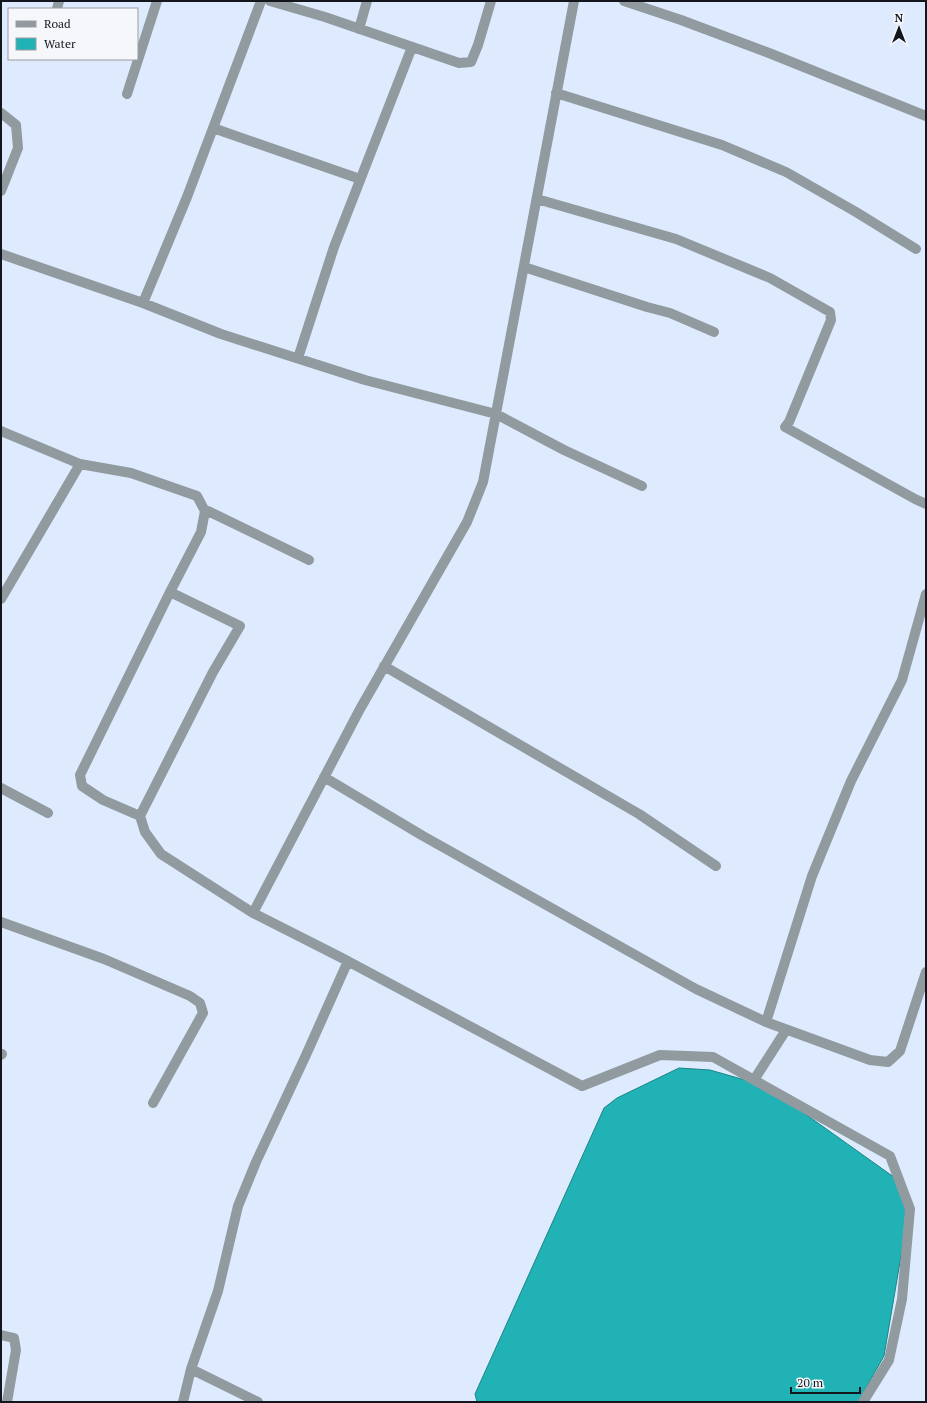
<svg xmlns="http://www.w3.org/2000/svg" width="927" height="1403" font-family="'PT Serif',serif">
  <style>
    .water { fill: #20b2b5; stroke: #1c8487 }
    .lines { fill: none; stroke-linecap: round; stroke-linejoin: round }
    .minor { stroke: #909a9f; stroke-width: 10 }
  </style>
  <rect width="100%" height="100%" fill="#deebfe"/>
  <path class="water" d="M679 1068 710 1070 766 1086 898 1180 909 1209 884 1356 858 1402H477L475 1394 604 1108 617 1098Z"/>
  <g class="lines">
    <path class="minor" d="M270 1 325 17 459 63 471 62 478 45 491 1
      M624 1 681 20 769 53 926 116
      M57 9 59 1
      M359 29 367 1
      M556 93 722 145 786 172 856 212 916 249
      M127 94 157 1
      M1 113 16 125 18 148 1 191
      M213 128 360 179
      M537 199 676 239 770 278 830 312 831 320 789 422 785 427 915 499 926 504
      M1 254 143 303 221 334 365 380 496 414 564 450 642 486
      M524 267 647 307 670 313 714 332
      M143 303 187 197 261 1
      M298 358 334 247 412 47
      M1 431 80 464 131 473 197 496 205 511 201 532 170 592 80 775 82 786 103 800 140 816
      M205 511H208L309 560
      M170 592 240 626 213 672 140 816 145 832 161 854 253 913 340 957 582 1086 660 1055 713 1057 890 1156 910 1209 902 1299 889 1360 863 1402
      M1 599 80 464
      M384 666 639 814 716 866
      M324 777 423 836 696 989 766 1022 870 1060 888 1062 900 1051 926 972
      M1 788 48 813
      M253 913 360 709 467 522 483 482 574 1
      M1 922 104 959 190 996 200 1003 203 1013 153 1103
      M766 1022 812 876 851 781 902 680 926 594
      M1 1055 2 1054
      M754 1080 786 1030
      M1 1335 14 1338 16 1350 7 1402
      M183 1402 191 1369
      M258 1402 191 1369 218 1291 238 1206 256 1162 306 1055 348 961"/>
  </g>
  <rect width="927" height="1403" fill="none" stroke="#13171d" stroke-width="4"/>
  <rect x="8" y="8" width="130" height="52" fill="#f5f7fb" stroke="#9b9da2"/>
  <rect x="16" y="21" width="20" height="6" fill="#909a9f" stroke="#9b9da2"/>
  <text x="44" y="28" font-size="12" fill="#13171d">Road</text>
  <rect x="16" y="38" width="20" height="12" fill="#20b2b5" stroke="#9b9da2"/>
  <text x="44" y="48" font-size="12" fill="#13171d">Water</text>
  <g transform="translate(899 28)" stroke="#f5f7fb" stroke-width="3" paint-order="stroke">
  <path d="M0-3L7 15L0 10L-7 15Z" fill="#13171d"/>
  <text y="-6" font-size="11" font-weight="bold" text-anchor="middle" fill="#13171d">N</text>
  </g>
  <path d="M791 1387v6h69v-6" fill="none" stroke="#13171d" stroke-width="2"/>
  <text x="797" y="1387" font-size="12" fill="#13171d" stroke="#f5f7fb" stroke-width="3" paint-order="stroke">20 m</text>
</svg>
